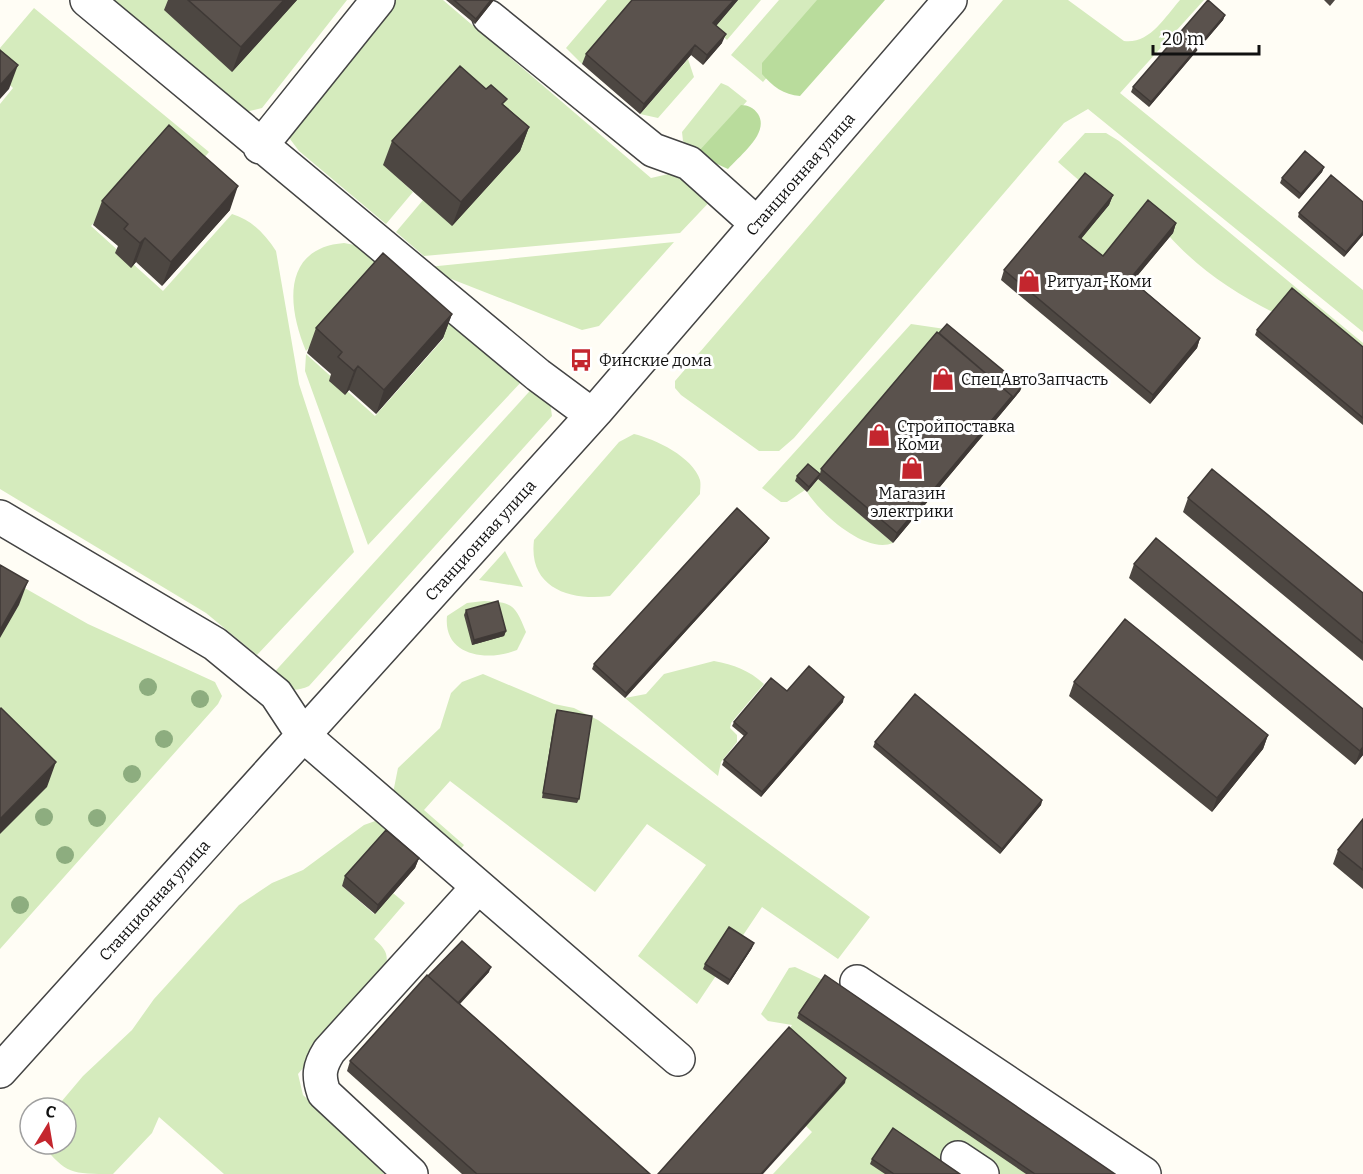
<svg xmlns="http://www.w3.org/2000/svg" width="1363" height="1174" font-family="Bitter,serif">
  <style>
    .green { fill: #d5ebbd }
    .forest { fill: #b9dc9c }
    .lines { fill: none; stroke-linecap: round; stroke-linejoin: round }
    .minor-casing { stroke: #444; stroke-width: 36 }
    .minor { stroke: #fff; stroke-width: 33 }
    .tree { fill: #8dad7f }
    .wall { fill: #4d4742 }
    .shaded-wall { fill: #3f3936 }
    .building { fill: #5a524d; stroke: #3f3936; stroke-width: 1.5 }
    .labels { text-anchor: middle; stroke-width: 6; stroke-linejoin: round; paint-order: stroke }
    .street-label { font-size: 16px; fill: #111; stroke: #fff }
    .poi-label { font-size: 16px; fill: #111; stroke: #fff; text-anchor: start }
  </style>
  <rect width="100%" height="100%" fill="#fffdf5"/>
  <path class="green" d="M110 0H347L262 108 241 113Z
    M388 0H443L651 178 673 173 716 195 680 233 424 256 396 232 423 200 384 165 413 192 386 224 299 151 290 139 289 126Z
    M607 0H637L582 64 566 48Z
    M738 0H761L727 40 714 28Z
    M779 0H833L763 82 731 55Z
    M1003 0H1068L1124 41C1150 44 1164 18 1180 0H1204L1120 93 1363 290V332L1088 109 1064 123 794 438 779 451H759L681 395 675 388V381Z
    M34 8 209 152 191 173 161 146 91 226 163 291 232 214C252 220 265 234 276 251L299 384 354 552 257 655 206 613 0 489V104L13 88 0 76V48Z
    M688 59 694 77 658 118 640 114Z
    M721 83 728 86 747 101 699 156 683 141 682 132Z
    M1085 133H1106L1119 141 1363 343V353C1292 322 1222 295 1169 236L1099 266 1075 246 1082 183 1058 162Z
    M674 242 599 326 582 330 436 273 428 267Z
    M344 243 360 246 418 288 374 275 306 351C287 306 282 248 344 243Z
    M429 298 524 379 368 545 305 371 306 354 375 416 444 338 416 313Z
    M911 324 945 329 818 479 893 543C865 554 821 514 807 492L818 479 795 481 805 490 787 502H781L762 488Z
    M537 383 550 402 552 416 309 686C291 694 283 688 270 677Z
    M634 434C655 439 693 457 700 480 701 484 700 490 700 494L610 596C570 601 528 588 534 540L619 442Z
    M505 551 523 587 479 580Z
    M0 574 88 624 215 682 222 696 218 704 0 949Z
    M484 601C513 602 515 605 526 632L517 650C487 662 443 656 447 616L467 603Z
    M714 661C734 665 749 670 764 684L731 723 730 728 737 735V742L721 762 718 776 625 698 646 694 664 674Z
    M483 674 554 704 574 708 598 720 870 917 838 959 762 907 697 1004 638 956 706 865 647 824 595 892 450 781 424 810 464 845 460 850 393 793 398 768 440 728 451 693 462 682Z
    M378 820 396 830 342 886 374 914 393 893 405 903 374 939C387 950 389 955 385 972L298 1074 303 1095 374 1159 384 1174H224L159 1117 152 1133 113 1174C71 1174 66 1174 42 1144H66V1108H56L83 1076 132 1030 154 999 239 905 272 883 303 870 364 825Z
    M795 967 823 980 1026 1174H773L812 1132 806 1126 787 1032 792 1025 768 1021 761 1014 789 968Z"/>
  <path class="forest" d="M817 0H885L800 96C784 95 772 86 762 74V63Z
    M741 105C748 105 754 108 758 114 770 133 740 155 728 169L706 159 699 151Z"/>
  <g class="lines">
    <g class="minor-casing">
      <path id="minor" d="M87 0 538 375 592 415
        M489 17 653 150 689 163 757 224
        M260 147 378 0
        M0 517 215 644 276 694 303 735 678 1059
        M857 982 1144 1174
        M0 1071 596 411 950 0
        M958 1158 982 1174
        M411 1174 324 1093C318 1076 319 1067 329 1051L478 887"/>
    </g>
    <use href="#minor" class="minor"/>
  </g>
  <g class="tree">
    <circle cx="148" cy="687" r="9"/>
    <circle cx="200" cy="699" r="9"/>
    <circle cx="164" cy="739" r="9"/>
    <circle cx="132" cy="774" r="9"/>
    <circle cx="44" cy="817" r="9"/>
    <circle cx="97" cy="818" r="9"/>
    <circle cx="65" cy="855" r="9"/>
    <circle cx="20" cy="905" r="9"/>
  </g>
  <path class="wall" d="M168 0H297L232 72 164 10Z
    M446 0H494L475 24Z
    M632 0H738L716 26 722 43 703 65 691 55 640 114 582 64 586 54Z
    M1324 0H1335L1330 6Z
    M1225 15 1223 20 1149 107 1131 92 1133 87Z
    M486 89 529 127 520 151 452 226 383 165 392 141Z
    M1324 167 1322 172 1299 199 1280 183 1282 178Z
    M1113 195 1109 205 1081 239 1103 256 1176 223 1173 233 1133 281 1200 338 1197 348 1150 404 1001 280 1004 270Z
    M102 201 230 210 162 286 136 262 131 268 115 253 118 246 93 225Z
    M1363 202V235L1344 257 1298 217 1299 213Z
    M452 314 443 338 376 414 349 390 345 395 329 381 331 374 307 353 316 328Z
    M1257 330 1363 347V425L1255 335Z
    M1022 386 1020 391 893 543 818 479 807 492 795 481 797 476 820 474 821 469Z
    M1188 498 1363 593V661L1183 512Z
    M769 538 767 542 625 698 592 669 594 664Z
    M1134 564 1363 709V755L1355 765 1129 578Z
    M466 610 506 631 504 636 472 645 464 615Z
    M1074 682 1268 735 1263 749 1212 812 1069 696Z
    M843 702 761 797 722 765 724 760 744 736 732 726 734 722Z
    M557 710 579 799 577 803 542 798 555 715Z
    M875 742 1042 800 1041 805 1000 854 873 747Z
    M1363 819V889L1333 864 1338 850Z
    M419 858 415 868 375 914 342 886 345 876Z
    M752 948 728 985 703 969 705 964Z
    M489 972 460 1004 650 1174H462L347 1071 350 1061 428 976Z
    M799 1013 1115 1174H1026L797 1018Z
    M872 1159 960 1174H885L870 1164Z"/>
  <path class="shaded-wall" d="M284 0H297L232 72 241 47Z
    M491 0H494L475 24 476 19Z
    M734 0H738L710 33 713 23Z
    M1225 15 1223 20 1149 107 1151 102Z
    M726 34 722 43 703 65 707 55Z
    M695 45 691 55 640 114 644 104Z
    M18 65 9 89 0 99V85Z
    M529 127 520 151 452 226 461 202Z
    M1324 167 1322 172 1299 199 1301 194Z
    M238 186 230 210 162 286 171 262Z
    M1113 195 1109 205 1075 246 1079 237Z
    M1176 223 1173 233 1126 289 1130 279Z
    M1363 232V235L1344 257 1346 252Z
    M145 238 136 262 131 268 140 243Z
    M452 314 443 338 376 414 384 390Z
    M1200 338 1197 348 1150 404 1153 395Z
    M358 366 349 390 345 395 354 371Z
    M1022 386 1020 391 893 543 897 533 1012 396Z
    M820 474 818 479 807 492 809 487Z
    M769 538 767 542 625 698 626 693Z
    M28 581 19 605 0 638V630Z
    M506 631 504 636 472 645 474 640Z
    M844 697 843 702 761 797 762 792Z
    M1268 735 1263 749 1212 812 1217 798Z
    M1363 747V755L1355 765 1360 751Z
    M56 762 47 787 0 834V819Z
    M1042 800 1041 805 1000 854 1002 849Z
    M419 858 415 868 375 914 378 905Z
    M754 943 752 948 728 985 730 980Z
    M491 967 489 972 453 1011 455 1006Z
    M846 1078 845 1083 763 1174H761Z"/>
  <path class="building" d="M188 0H284L241 47Z
    M454 0H491L476 19Z
    M632 0H734L713 23 726 34 707 55 695 45 644 104 586 54Z
    M1208 0 1225 15 1151 102 1133 87Z
    M0 50 18 65 0 85Z
    M460 66 486 89 491 85 507 99 502 104 529 127 461 202 392 141Z
    M169 125 238 186 171 262 145 238 140 243 124 229 128 224 102 201Z
    M1305 151 1324 167 1301 194 1282 178Z
    M1085 173 1113 195 1079 237 1103 256 1148 200 1176 223 1130 279 1200 338 1153 395 1004 270Z
    M1331 175 1363 202V232L1346 252 1299 213Z
    M383 253 452 314 384 390 358 366 354 371 338 357 342 352 316 328Z
    M1292 288 1363 347V418L1257 330Z
    M947 324 1022 386 1011 400 1012 396 939 333Z
    M937 332 1012 396 897 533 821 469Z
    M808 464 820 474 809 487 797 476Z
    M1212 469 1363 593V643L1188 498Z
    M737 508 769 538 626 693 594 664Z
    M1156 538 1363 709V747L1360 751 1134 564Z
    M0 565 28 581 0 630Z
    M498 601 506 631 474 640 466 610Z
    M1125 619 1268 735 1217 798 1074 682Z
    M809 666 844 697 762 792 724 760 747 733 734 722 771 678 787 691Z
    M915 694 1042 800 1002 849 875 742Z
    M1 708 56 762 0 819V709Z
    M557 710 592 716 579 799 543 793Z
    M1363 819V870L1338 850Z
    M386 830 419 858 378 905 345 876Z
    M729 927 754 943 730 980 705 964Z
    M462 941 491 967 458 1003 428 976Z
    M427 975 650 1174H477L350 1061Z
    M825 975 1115 1174H1035L799 1013Z
    M789 1027 846 1078 761 1174H658Z
    M893 1128 960 1174H894L872 1159Z"/>
  <defs>
    <g id="shop-bare" transform="scale(1.8)"><path d="M-5-2.5h2.3a2.7 3.5 0 0 1 5.4 0H5L5.5 6h-11ZM-1.5-2.5h3a1.5 2.3 0 0 0-3 0Z" fill="#c4262e" stroke="#fff" stroke-width="2.5" paint-order="stroke"/></g>
    <g id="bus-bare" transform="scale(1.8)"><path d="M-5-6H5V4H4V6H2V4H-2V6H-4V4H-5ZM-3.5-4V0h7V-4ZM-3.5 1.2v1.5H-2V1.2ZM2 1.2v1.5H3.5V1.2Z" fill="#c4262e" stroke="#fff" stroke-width="2.5" paint-order="stroke"/></g>
  </defs>
  <g fill-rule="evenodd">
    <use href="#shop-bare" x="1029" y="281"/>
    <use href="#bus-bare" x="581" y="360"/>
    <use href="#shop-bare" x="943" y="379"/>
    <use href="#shop-bare" x="879" y="435"/>
    <use href="#shop-bare" x="912" y="468"/>
  </g>
  <g class="labels">
    <g class="street-label">
      <text transform="translate(800 174) rotate(-49)" y="6">Станционная улица</text>
      <text transform="translate(480 540) rotate(-48)" y="6">Станционная улица</text>
      <text transform="translate(154 900) rotate(-48)" y="6">Станционная улица</text>
    </g>
    <g class="poi-label">
      <text x="1047" y="287">Ритуал-Коми</text>
      <text x="599" y="366">Финские дома</text>
      <text x="961" y="385">СпецАвтоЗапчасть</text>
      <text x="897" y="432">Стройпоставка<tspan x="897" dy="18">Коми</tspan></text>
      <text x="912" y="499" text-anchor="middle">Магазин<tspan x="912" dy="18">электрики</tspan></text>
    </g>
  </g>
  <g transform="translate(48 1126) rotate(11)"><circle r="28" fill="#ffffff" stroke="#a0a0a0" stroke-width="1.5"/>
  <path d="M0-4.5L10 22L0 15L-10 22Z" fill="#c4262e"/>
  <text y="-9" font-size="16" font-weight="bold" text-anchor="middle" fill="#111111">С</text>
  </g>
  <path d="M1153 45v9h106v-9" fill="none" stroke="#111111" stroke-width="3"/>
  <text x="1162" y="45" font-size="18" fill="#111111" stroke="#ffffff" stroke-width="4.5" paint-order="stroke">20 m</text>
</svg>
